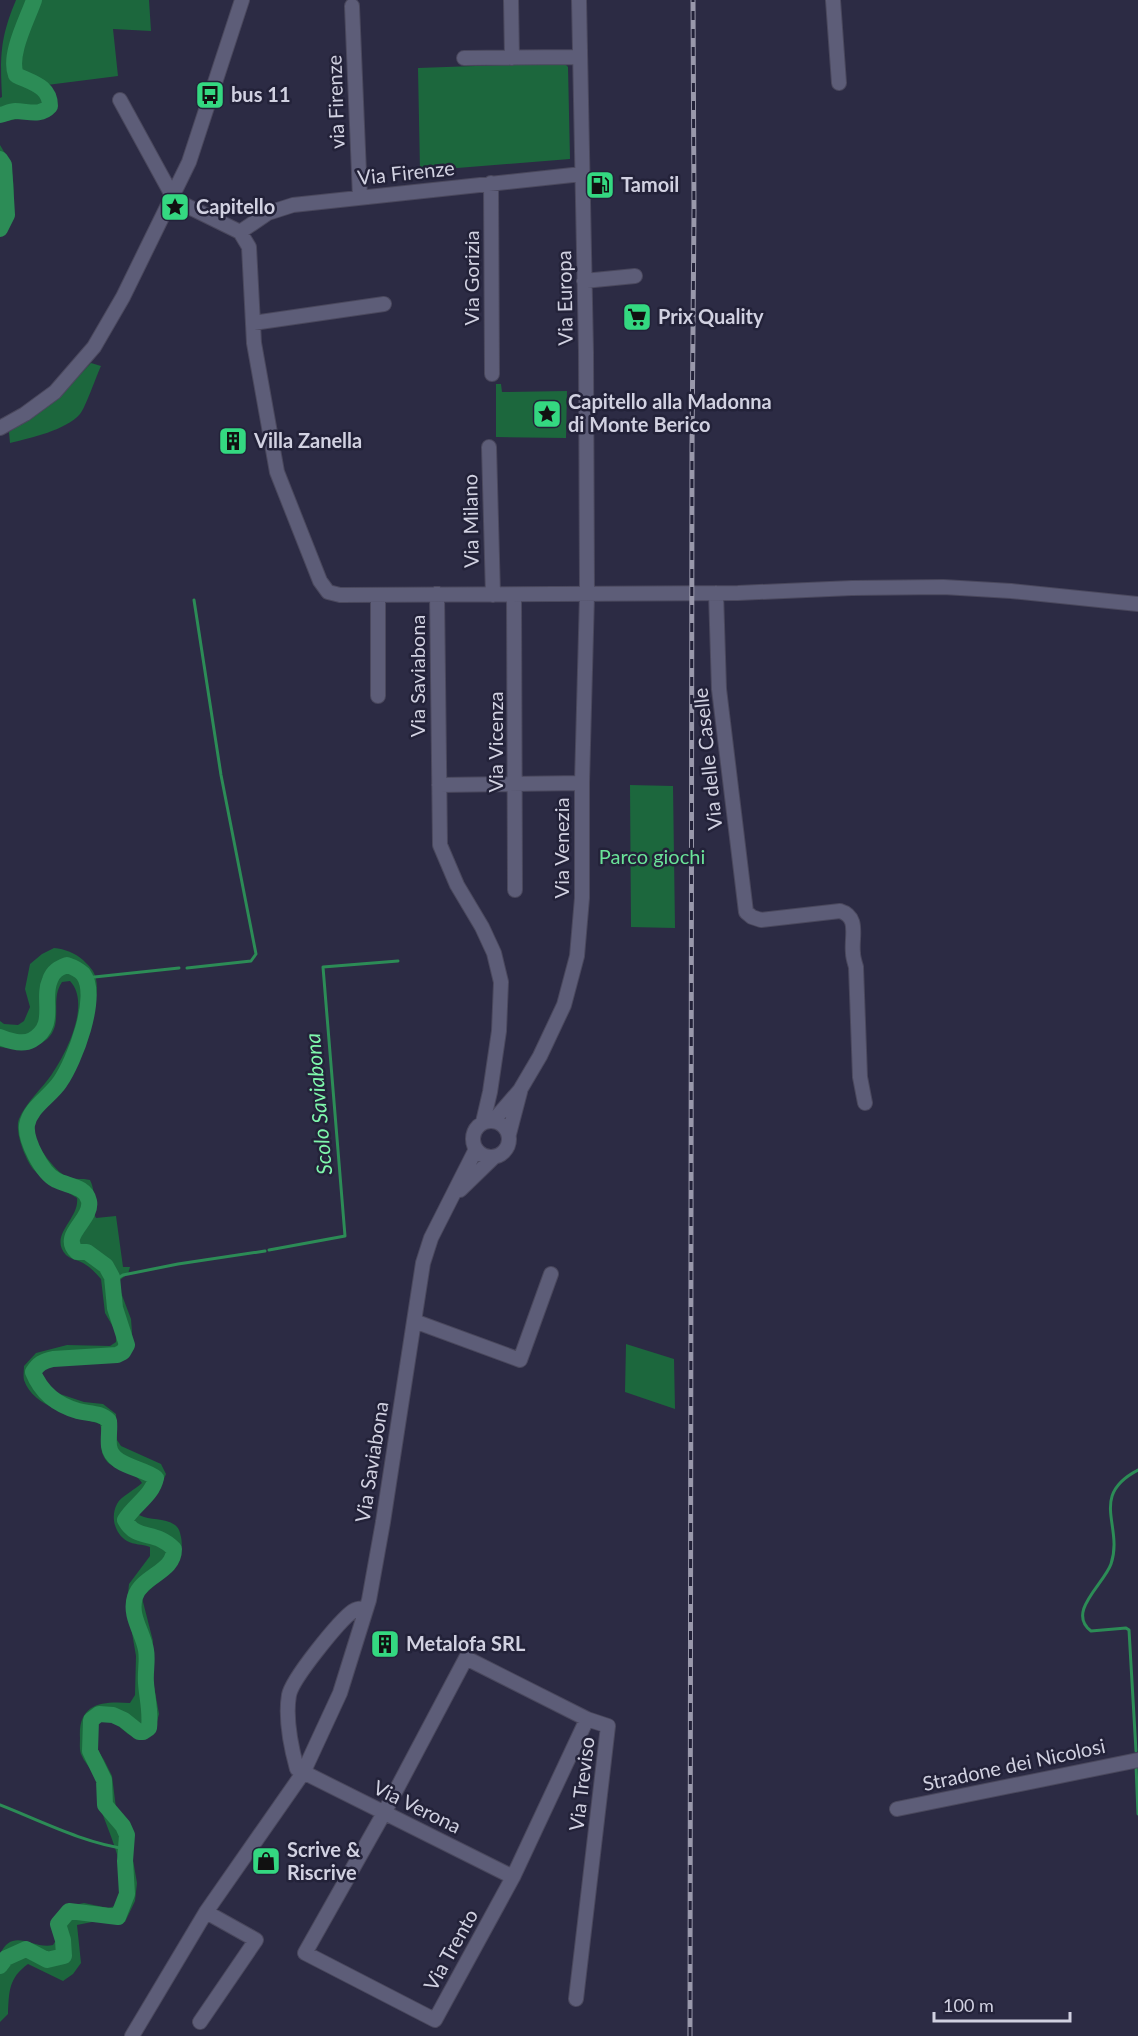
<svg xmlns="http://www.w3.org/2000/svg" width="1138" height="2036" font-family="Lato,sans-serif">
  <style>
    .green { fill: #1c673d }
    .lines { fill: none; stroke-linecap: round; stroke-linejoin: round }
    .stream { stroke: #2c8c56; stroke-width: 3 }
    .river { stroke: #2c8c56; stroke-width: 16 }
    .minor-casing { stroke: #4a485d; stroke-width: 16 }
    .minor { stroke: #5d5d78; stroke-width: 14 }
    .rail-casing { stroke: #9998ab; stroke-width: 5 }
    .rail { stroke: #232239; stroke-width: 3; stroke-dasharray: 9; stroke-linecap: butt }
    .labels { text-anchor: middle; stroke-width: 5; stroke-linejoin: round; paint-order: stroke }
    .poi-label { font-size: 20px; font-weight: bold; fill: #d1d1e1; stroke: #232239; text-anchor: start }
    .street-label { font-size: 20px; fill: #d1d1e1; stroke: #232239 }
    .park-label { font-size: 20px; fill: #6ae399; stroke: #232239 }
    .water-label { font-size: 21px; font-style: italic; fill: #7ff7ac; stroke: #232239 }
  </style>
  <rect width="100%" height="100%" fill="#2c2b44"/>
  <path class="green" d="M16 0H149L151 31 113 29 118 76 47 85 54 113 0 122V98L2 97C0 56 0 38 16 0Z
    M564 63 568 67 570 159 420 171 418 68Z
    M0 145C3 150 7 156 9 162 17 183 15 218 0 236Z
    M91 363 101 366C97 374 85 409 80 414 66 430 31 438 10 443L9 432 59 397Z
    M496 384H501L502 392 567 391 566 438 496 437Z
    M630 785 673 786 675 928 631 927Z
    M54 948C65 949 75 953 83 960 89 966 94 970 96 979 102 1004 76 1060 65 1084 58 1100 31 1106 32 1126 32 1140 54 1172 68 1177 75 1180 82 1178 90 1180 98 1196 89 1206 96 1218L116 1216 123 1267H130L128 1274 117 1282 131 1319 132 1332 129 1355 46 1361 40 1365 37 1375 41 1382 51 1391 84 1402 103 1404 116 1414 117 1440 121 1446 161 1464 166 1474 158 1493 141 1510 139 1515C150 1521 164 1517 175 1525 179 1528 180 1532 181 1537 187 1564 157 1580 142 1598L153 1641 150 1657 151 1669 159 1714 155 1729 139 1739 128 1734 111 1720 97 1721 94 1744 104 1760 112 1776 116 1808 128 1822 132 1833 133 1860 137 1883 135 1901 125 1922H92L77 1925 81 1963 73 1974 63 1981 28 1964C9 1978 9 1990 8 2014L0 2022V1954C13 1926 33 1950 53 1945L58 1937 55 1919 64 1907 84 1903 108 1908 118 1905C131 1872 108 1834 99 1803 97 1795 99 1787 97 1780 94 1771 85 1764 82 1756 79 1751 80 1744 80 1738 78 1703 102 1701 130 1703L135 1695 136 1656 127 1604 129 1584 150 1556V1547C142 1544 134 1545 127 1541 115 1534 110 1517 117 1504 121 1496 135 1490 142 1483 135 1470 111 1472 104 1457 98 1446 104 1435 100 1424 76 1416 33 1408 24 1380 23 1376 24 1370 24 1366L36 1353 67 1345 110 1346 116 1342V1332L105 1313 101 1279C96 1273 90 1267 83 1263 78 1260 70 1259 66 1255 48 1235 80 1219 77 1198 62 1188 46 1184 34 1170 26 1161 14 1131 19 1119 26 1102 42 1089 52 1074 67 1052 91 1003 70 981L62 982C54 994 57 1005 56 1019 54 1049 23 1050 0 1047V1021L4 1024 18 1025 24 1021 30 1007 25 989 30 964 42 954Z
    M626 1344 674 1359 675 1409 625 1392Z"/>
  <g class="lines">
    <path class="stream" d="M187 968 251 961 256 954 221 775 194 600
      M85 978 179 968
      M269 1250 345 1236 323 967 398 961
      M113 1281 123 1275 178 1264 265 1251
      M1136 1751 1129 1630 1126 1628 1091 1631C1066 1612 1104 1584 1111 1564 1124 1526 1088 1496 1138 1470
      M1136 1765 1138 1814
      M0 1805C41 1821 83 1843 127 1849"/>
    <path class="river" d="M0 115C5 114 10 111 15 111 28 111 40 117 50 106 50 86 32 83 16 75 8 55 27 20 34 0
      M0 159 4 165 7 215 0 229
      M0 1037C9 1041 23 1045 32 1040 58 1025 41 1000 50 980 53 971 59 968 67 965 73 967 79 970 83 974 100 996 74 1062 60 1082 50 1097 30 1107 27 1125 25 1140 42 1173 56 1180 67 1186 86 1186 89 1201 93 1220 59 1235 77 1252H87L106 1266 112 1277 115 1308 127 1345 123 1352 117 1355 53 1359C43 1361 38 1364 33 1372 41 1392 57 1405 78 1411 89 1414 100 1412 109 1421 110 1429 108 1438 109 1446 112 1467 143 1467 156 1478 152 1496 135 1504 125 1520 137 1542 155 1529 174 1549 174 1573 142 1575 135 1597 129 1616 143 1632 146 1650 148 1660 145 1672 146 1683 147 1698 151 1712 149 1728L143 1732H139L124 1720 113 1715 99 1714 91 1720 90 1751 104 1780 105 1805 123 1826 127 1835 125 1861 127 1894 118 1917 69 1911 58 1924 63 1940 64 1956 47 1960 26 1949 6 1958 0 1966"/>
    <g class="minor-casing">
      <path id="minor" d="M511 0 512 58
        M833 0 839 83
        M352 6 360 197
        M464 58 579 57
        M120 100 173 197 185 205 240 232 249 247 254 343 277 472 320 581 328 592 340 595 738 593 852 588 943 587 1011 591 1138 604
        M491 183 492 374
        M240 232 268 213 293 205 582 174
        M584 281 635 276
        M253 323 384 304
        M0 428 25 414 55 392 94 347 123 297 189 162 242 0
        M489 447 493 595
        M716 593 719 689 746 912 752 917 761 920 840 911C860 917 851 937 853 953 853 958 855 963 856 967L860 1077 865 1103
        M437 594 440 845 457 885 482 927 494 953 501 982 499 1031 490 1092 483 1122
        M514 595 515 890
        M378 696V595
        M439 785 582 783
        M494 1120 520 1090 540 1056 564 1005 577 956 582 898V783L587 595 586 352 579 0
        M473 1139a18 18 0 1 1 36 0a18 18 0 1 1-36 0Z
        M509 1134 520 1092
        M460 1190 494 1157
        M414 1321 520 1360 551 1274
        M366 1609C361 1608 358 1608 353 1611 339 1621 292 1679 289 1695 285 1718 291 1747 297 1769L513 1877
        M897 1809 1138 1760
        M576 1999 608 1726 587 1719 466 1658 384 1813 305 1953 435 2020 513 1877 587 1719
        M200 2022 256 1940 206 1912
        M132 2036 206 1912 303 1773 340 1693 369 1600 383 1522 423 1263 431 1238 476 1149"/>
    </g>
    <use href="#minor" class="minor"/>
    <g class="rail-casing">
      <path id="rail" d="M690 2036 692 448 694 210 693 0"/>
    </g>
    <use href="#rail" class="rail"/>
  </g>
  <defs>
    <g id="bus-square" transform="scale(1.5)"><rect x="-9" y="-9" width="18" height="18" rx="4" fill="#34d881" stroke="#232239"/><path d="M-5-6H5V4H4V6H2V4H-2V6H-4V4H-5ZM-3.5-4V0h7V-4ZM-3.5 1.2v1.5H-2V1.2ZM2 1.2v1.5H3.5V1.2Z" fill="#111"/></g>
    <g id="fuel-square" transform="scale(1.5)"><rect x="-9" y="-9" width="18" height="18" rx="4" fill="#34d881" stroke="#232239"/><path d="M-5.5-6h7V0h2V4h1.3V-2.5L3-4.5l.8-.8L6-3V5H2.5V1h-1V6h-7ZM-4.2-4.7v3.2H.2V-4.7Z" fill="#111"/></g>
    <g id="sight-square" transform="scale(1.5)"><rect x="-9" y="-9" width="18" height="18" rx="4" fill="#34d881" stroke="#232239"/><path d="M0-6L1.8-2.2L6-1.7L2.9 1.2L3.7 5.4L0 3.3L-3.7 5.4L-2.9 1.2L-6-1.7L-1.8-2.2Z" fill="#111"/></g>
    <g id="supermarket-square" transform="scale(1.5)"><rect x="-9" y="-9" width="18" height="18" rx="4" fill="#34d881" stroke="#232239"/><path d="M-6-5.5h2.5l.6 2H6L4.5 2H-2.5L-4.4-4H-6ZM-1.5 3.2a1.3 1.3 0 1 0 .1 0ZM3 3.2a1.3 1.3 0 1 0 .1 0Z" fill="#111"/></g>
    <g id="building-square" transform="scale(1.5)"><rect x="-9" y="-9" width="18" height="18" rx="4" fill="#34d881" stroke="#232239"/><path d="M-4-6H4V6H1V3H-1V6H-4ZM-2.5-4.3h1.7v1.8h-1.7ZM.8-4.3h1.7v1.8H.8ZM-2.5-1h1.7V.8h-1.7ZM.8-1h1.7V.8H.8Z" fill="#111"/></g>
    <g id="shop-square" transform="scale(1.5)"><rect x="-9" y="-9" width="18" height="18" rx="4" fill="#34d881" stroke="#232239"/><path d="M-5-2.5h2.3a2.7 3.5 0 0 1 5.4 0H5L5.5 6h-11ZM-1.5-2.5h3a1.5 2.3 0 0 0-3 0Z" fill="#111"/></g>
  </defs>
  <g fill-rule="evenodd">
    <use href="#bus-square" x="210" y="95"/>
    <use href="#fuel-square" x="600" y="185"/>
    <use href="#sight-square" x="175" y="207"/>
    <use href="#supermarket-square" x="637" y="317"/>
    <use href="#sight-square" x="547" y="414"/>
    <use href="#building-square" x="233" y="441"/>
    <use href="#building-square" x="385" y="1644"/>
    <use href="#shop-square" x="266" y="1861"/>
  </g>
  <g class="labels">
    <g class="poi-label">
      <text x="231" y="102">bus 11</text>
      <text x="621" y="192">Tamoil</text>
      <text x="196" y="214">Capitello</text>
      <text x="658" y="324">Prix Quality</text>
      <text x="568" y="409">Capitello alla Madonna<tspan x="568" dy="23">di Monte Berico</tspan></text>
      <text x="254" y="448">Villa Zanella</text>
      <text x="406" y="1651">Metalofa SRL</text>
      <text x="287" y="1857">Scrive &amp;<tspan x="287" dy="23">Riscrive</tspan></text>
    </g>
    <g class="street-label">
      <text transform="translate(336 102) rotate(-92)" y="7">via Firenze</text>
      <text transform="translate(406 173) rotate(-6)" y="7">Via Firenze</text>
      <text transform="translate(472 278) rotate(-90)" y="7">Via Gorizia</text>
      <text transform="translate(565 298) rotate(-91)" y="7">Via Europa</text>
      <text transform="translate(471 521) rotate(-91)" y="7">Via Milano</text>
      <text transform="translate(418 676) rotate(-90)" y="7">Via Saviabona</text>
      <text transform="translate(496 742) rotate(-90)" y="7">Via Vicenza</text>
      <text transform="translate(708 759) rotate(-96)" y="7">Via delle Caselle</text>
      <text transform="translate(562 848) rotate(-90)" y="7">Via Venezia</text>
      <text transform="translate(372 1462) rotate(-81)" y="7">Via Saviabona</text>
      <text transform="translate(1014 1765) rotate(-12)" y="7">Stradone dei Nicolosi</text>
      <text transform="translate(582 1784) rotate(-83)" y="7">Via Treviso</text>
      <text transform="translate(417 1807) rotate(26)" y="7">Via Verona</text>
      <text transform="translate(451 1950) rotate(-61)" y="7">Via Trento</text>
    </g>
    <g class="park-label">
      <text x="652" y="864">Parco giochi</text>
    </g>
    <g class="water-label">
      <text transform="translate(319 1104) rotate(-95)" y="7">Scolo Saviabona</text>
    </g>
  </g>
  <path d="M934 2012v9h136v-9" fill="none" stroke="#d1d1e1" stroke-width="3"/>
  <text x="943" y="2012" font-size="18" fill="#d1d1e1" stroke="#232239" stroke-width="4.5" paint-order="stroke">100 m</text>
</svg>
